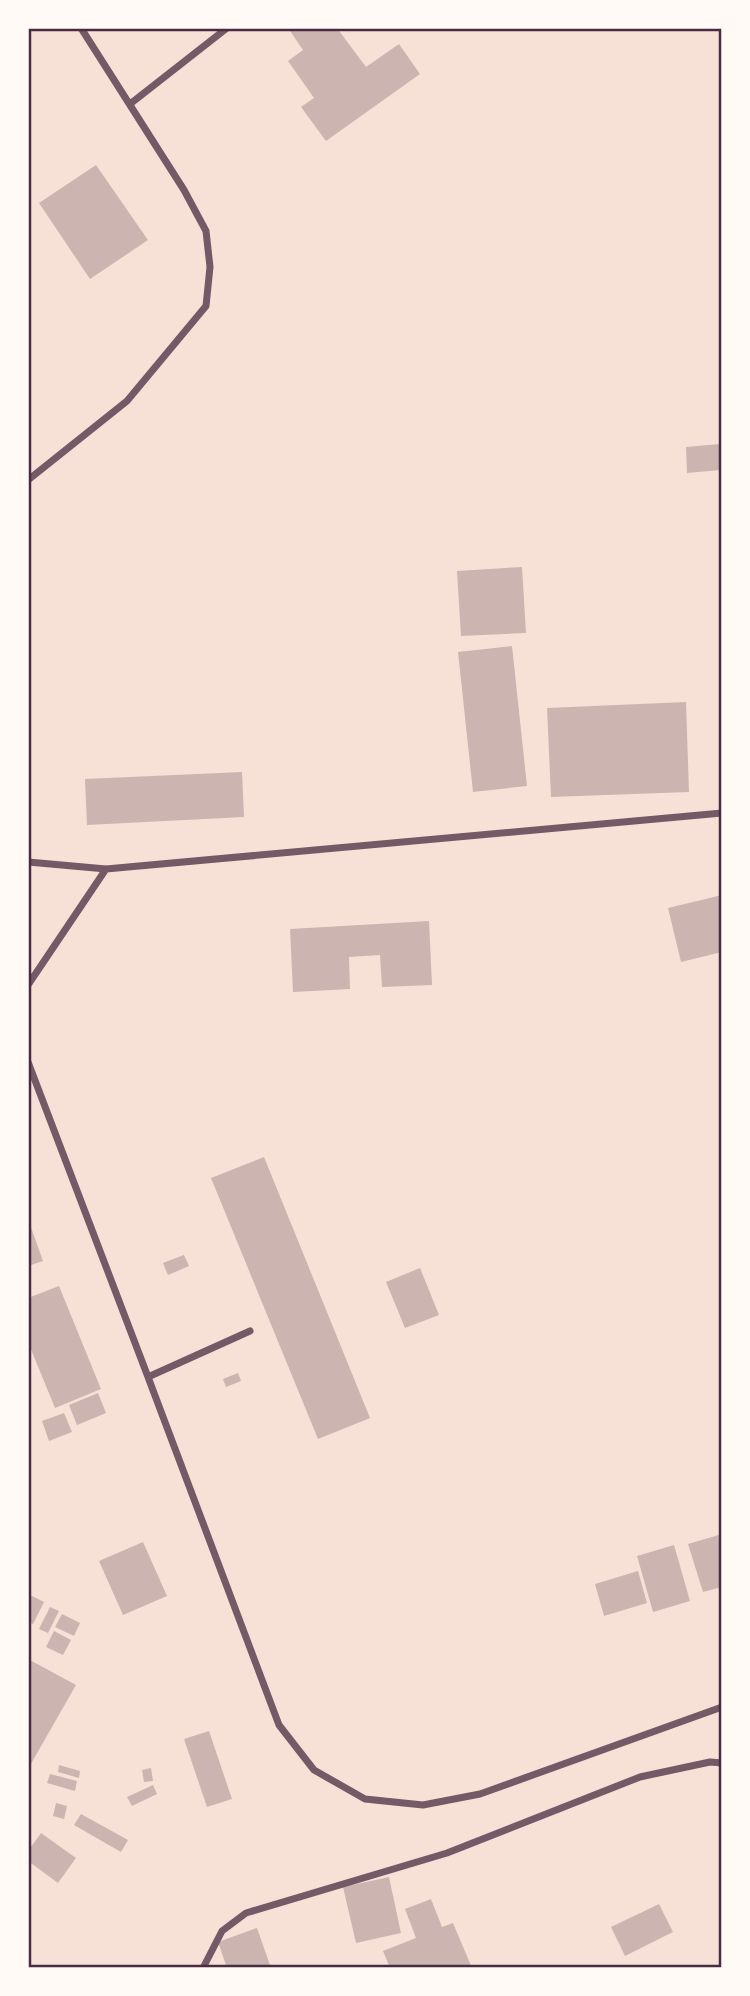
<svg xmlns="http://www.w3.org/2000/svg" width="750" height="1996" font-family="'Sofia Sans Condensed',sans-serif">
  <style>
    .building { fill: #ccb4b1 }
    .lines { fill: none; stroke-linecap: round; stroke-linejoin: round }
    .minor { stroke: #755966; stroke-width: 7 }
    .neatline { fill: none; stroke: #4a2c40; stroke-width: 2.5 }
  </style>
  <rect width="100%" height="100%" fill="#f7e1d7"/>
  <path class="building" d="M288 28H337L366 67 399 44 420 74 326 141 301 107 314 98 288 61 303 50Z
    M96 165 148 240 90 279 39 203Z
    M720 444 721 470 687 473 686 447Z
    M522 567 526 633 461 636 457 571Z
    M512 646 527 786 473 792 458 652Z
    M686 702 689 792 551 797 547 708Z
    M242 772 244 817 87 825 85 779Z
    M722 895V952L681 962 668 908Z
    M429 921 432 985 382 987 380 955 349 957 350 989 293 992 290 929Z
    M264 1157 370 1418 318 1439 211 1178Z
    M28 1219 43 1261 28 1266Z
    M184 1255 189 1266 168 1275 163 1263Z
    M420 1268 439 1315 405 1328 386 1282Z
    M59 1286 101 1389 55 1408 28 1342V1298Z
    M238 1373 241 1381 226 1387 223 1379Z
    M98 1393 106 1413 77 1425 69 1405Z
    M64 1413 72 1432 49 1441 42 1421Z
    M722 1534V1587L703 1592 688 1544Z
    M143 1542 167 1596 123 1615 99 1561Z
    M674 1545 690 1601 653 1612 637 1556Z
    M638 1571 647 1603 604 1616 595 1584Z
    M28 1594 44 1602 33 1624 28 1622Z
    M50 1607 59 1611 48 1633 39 1629Z
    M62 1614 80 1623 74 1636 55 1627Z
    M54 1631 71 1640 63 1655 46 1647Z
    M28 1659 76 1685 28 1769Z
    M209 1731 232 1799 207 1807 184 1739Z
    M59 1765 80 1771 79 1778 58 1772Z
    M151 1768 153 1781 144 1782 142 1770Z
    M50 1774 77 1781 75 1791 47 1783Z
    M153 1785 157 1794 132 1806 127 1797Z
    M56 1803 67 1806 64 1819 53 1816Z
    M81 1814 128 1840 121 1852 74 1825Z
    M41 1833 76 1858 58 1883 28 1861V1851Z
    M389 1877 401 1933 356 1943 343 1887Z
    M431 1899 442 1927 453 1923 472 1968H390L383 1951 416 1938 405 1909Z
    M659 1904 673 1932 625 1956 611 1927Z
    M257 1928 271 1968H227L218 1942Z"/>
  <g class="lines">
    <path class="minor" d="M130 104 227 28
      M28 480 127 401 206 306 210 267 206 231 184 190 81 28
      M28 862 106 869 722 813
      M28 985 106 869
      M28 1062 148 1377 250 1331
      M148 1377 279 1725 314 1770 365 1799 423 1805 480 1794 722 1707
      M203 1968 222 1931 246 1913 447 1853 640 1777 710 1762 722 1763"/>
  </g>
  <rect width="750" height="1996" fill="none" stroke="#fffaf5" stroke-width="60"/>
  <rect x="30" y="30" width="690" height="1936" class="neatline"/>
</svg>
